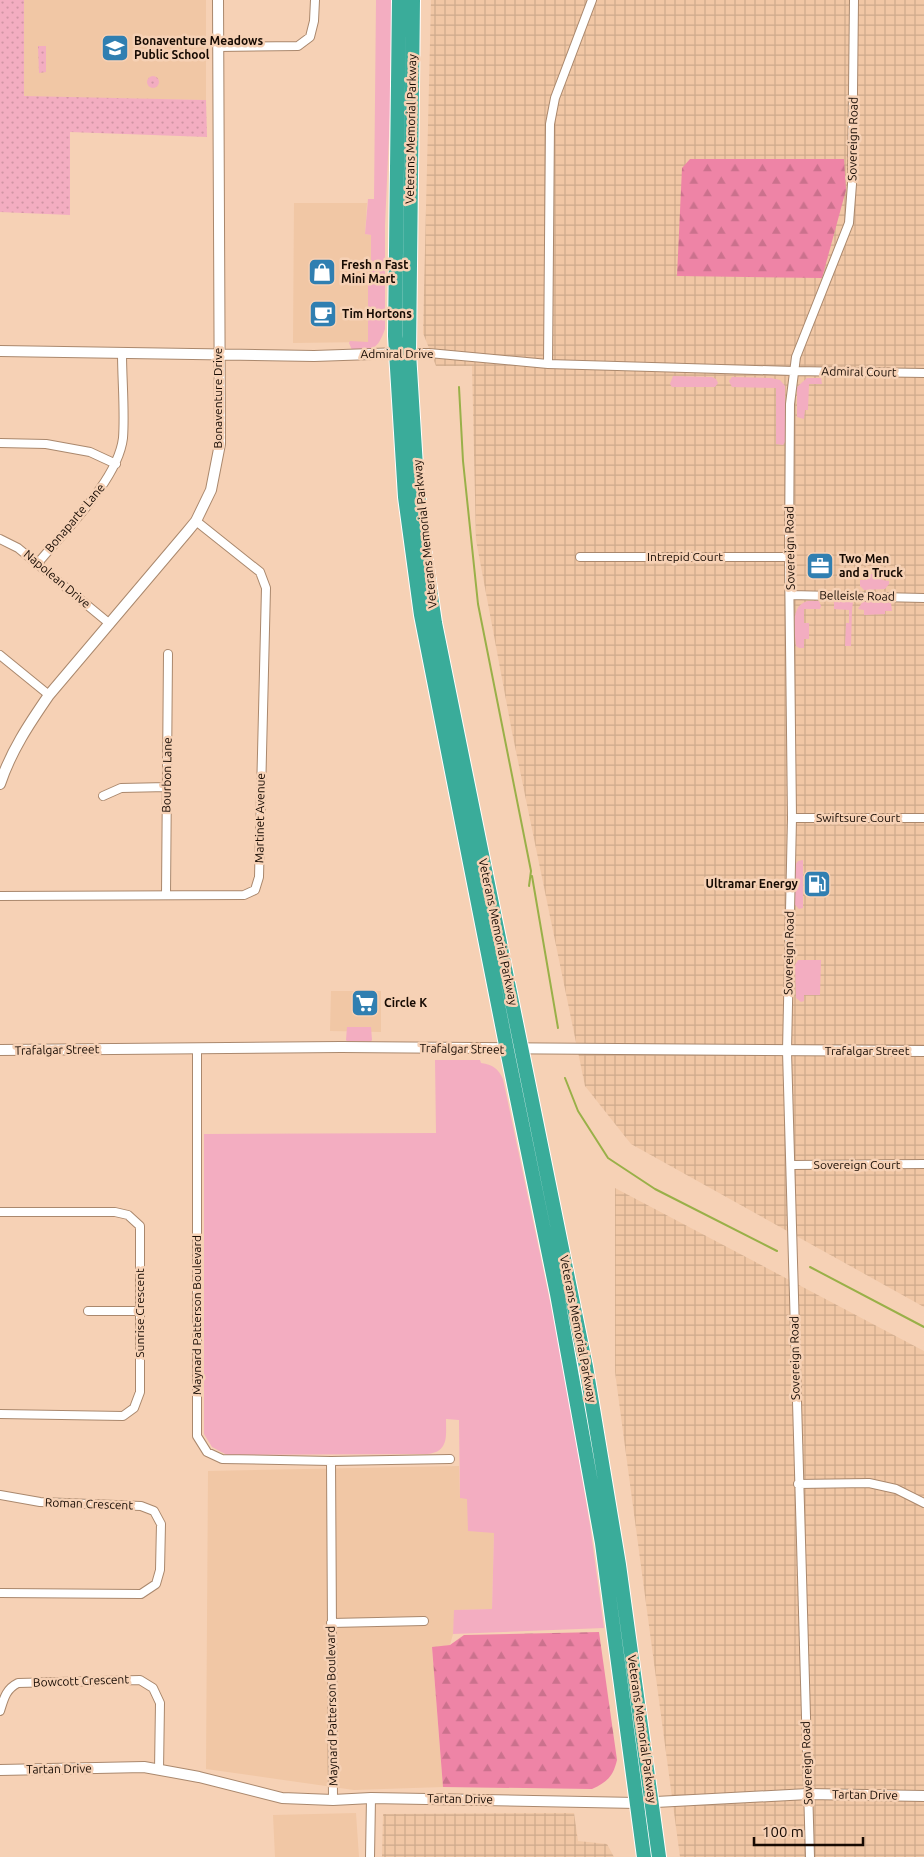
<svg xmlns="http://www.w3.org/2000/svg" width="924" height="1857" font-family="Ubuntu,sans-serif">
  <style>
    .built { fill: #f1c7a5 }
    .industrial { fill: url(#industrial-grid) }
    .green { fill: #f3adc1 }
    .forest { fill: url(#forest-firs) }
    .park { fill: url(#park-dots) }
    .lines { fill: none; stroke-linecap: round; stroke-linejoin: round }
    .stream { stroke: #99b048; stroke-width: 2 }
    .street-casing { stroke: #aa886d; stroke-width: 10 }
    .secondary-casing { stroke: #aa886d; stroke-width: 12 }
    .highway-casing { stroke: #fff; stroke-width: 16 }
    .street { stroke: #fff; stroke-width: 8 }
    .secondary { stroke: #fff; stroke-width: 10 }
    .highway { stroke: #3aac9a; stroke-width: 14 }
    .labels { text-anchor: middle; stroke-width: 5; stroke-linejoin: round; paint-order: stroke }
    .poi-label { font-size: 12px; font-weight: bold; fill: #160a02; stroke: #f6d1b5; text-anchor: start }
    .street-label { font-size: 12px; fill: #160a02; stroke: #f6d1b5 }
  </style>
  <defs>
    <pattern id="industrial-grid" width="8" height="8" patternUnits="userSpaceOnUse" patternTransform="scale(1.25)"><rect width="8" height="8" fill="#f1c7a5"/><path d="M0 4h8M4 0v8" fill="none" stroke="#ceaa8c"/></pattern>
    <pattern id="forest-firs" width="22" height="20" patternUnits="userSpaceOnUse" patternTransform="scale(1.25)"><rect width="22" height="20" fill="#ee84a6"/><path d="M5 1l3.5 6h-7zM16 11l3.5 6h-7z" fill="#cb718d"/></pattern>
    <pattern id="park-dots" width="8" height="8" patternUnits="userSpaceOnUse" patternTransform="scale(1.25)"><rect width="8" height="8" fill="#f3adc1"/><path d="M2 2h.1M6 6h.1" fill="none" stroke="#d094a4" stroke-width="1.8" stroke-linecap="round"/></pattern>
  </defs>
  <rect width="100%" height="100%" fill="#f6d1b5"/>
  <path class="built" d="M24 0H206V100L24 97Z
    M294 203H367L365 234 371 235V273H365L368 285V342L293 343Z
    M331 991H381V1032L330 1031Z
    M459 1466 460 1498H467L494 1533 492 1609 455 1610 453 1634 450 1645 432 1648 443 1787 354 1790 206 1769 208 1471Z
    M356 1813 359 1857H275L273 1815Z"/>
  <path class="industrial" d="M431 0H924V1307L631 1144 585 1086 512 732 476 540 472 366H436L423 333Z
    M615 1188 924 1351V1857H680L615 1372Z
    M574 1813 578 1841 607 1844 614 1857H382L383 1814Z"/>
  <path class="green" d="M376 0H392L390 113 385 225V329C377 350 374 350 352 350L349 343 350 341 368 342V285L365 273H371V235L365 234 368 199H374Z
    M673 376 712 377 716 379 718 383 715 387H672L670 384Z
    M732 377 771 378 780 380 785 386V442L783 445 776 444V388L732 387 729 381Z
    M807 378H821L822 384H809L808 410H805L804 419 797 417V387Z
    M867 574H882V580L889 581V584L885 589 864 590 860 586V580H867Z
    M836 600H852L853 602 852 610 851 646H845L846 623H849V610L834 609V602Z
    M808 601H819L821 606 820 609H804V623H809V639H804V648H799L796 646C795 632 789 605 808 601Z
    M863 601H887L891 603 892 611H885V614L864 615V610L858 609Z
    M803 860V908L799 909 795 905V865L798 861Z
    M798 960H821L820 995H804V1001L801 1002 796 998 795 965Z
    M347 1027H371L372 1040 370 1043H348L346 1040Z
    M435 1060H480L481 1063C493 1065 498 1068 503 1079L561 1353 590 1525 604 1628 453 1634 454 1610 492 1609 494 1533 468 1531 467 1499 460 1498 459 1420 446 1419C446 1436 449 1452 427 1454L227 1455 212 1447 204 1434V1134L436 1133Z"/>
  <path class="forest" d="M690 159H844L846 190 822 278 677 276 682 168Z
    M599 1632 617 1760C613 1777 607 1782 592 1789L443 1787 432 1647 450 1645 464 1635Z"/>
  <path class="park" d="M0 0H24V96L206 100 207 137 70 132V215L0 212Z
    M38 46H46V72L39 73Z
    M147 82a6 6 0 1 1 12 0a6 6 0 1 1-12 0Z"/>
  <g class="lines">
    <path class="stream" d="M459 387 463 461 478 604 531 871 529 886
      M532 876 558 1028
      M565 1078 578 1111 608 1158 655 1189 777 1251
      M810 1267 924 1327"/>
    <g class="street-casing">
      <path id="street" d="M218 47 298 46 310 37 314 21 315 0
        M409 353H429L548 364 793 371 924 373
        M548 364 550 124 555 98 592 0
        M0 443 46 444 90 452 116 464
        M0 539 18 548 110 624
        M580 557H789
        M38 563C65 530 118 480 123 438 125 411 122 380 122 353
        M790 595 924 598
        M0 655 49 695
        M103 796 121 788 167 787
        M792 818H924
        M166 895 168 654
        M0 896 244 895 255 890 259 877 266 588 260 572 196 521
        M197 1049V1436L207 1452 222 1459 331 1461 450 1459
        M791 1165 924 1164
        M0 1212H115L128 1215 140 1226V1392L134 1408 123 1416 0 1414
        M88 1311H140
        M331 1461 333 1800
        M798 1484 869 1483 896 1489 924 1503
        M0 1495 40 1502 141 1506 154 1511 161 1524 160 1570 156 1584 141 1594 0 1593
        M331 1623 424 1621
        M0 1711C4 1698 6 1689 18 1683L140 1680 153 1688 160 1703 159 1770
        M370 1857 371 1798
        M810 1857 787 1051 792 818 789 557 790 404 796 357 849 223 852 184 854 0"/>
    </g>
    <g class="secondary-casing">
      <path id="secondary" d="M0 351 314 356 401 353
        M0 784C11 751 29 724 49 695L187 532 196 521 211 490 220 444 218 0
        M0 1050 341 1047 924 1051
        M0 1770 144 1767 199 1777 282 1798 333 1800 371 1798 637 1803 808 1794 924 1796"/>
    </g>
    <g class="highway-casing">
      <path id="highway" d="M399 0 395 336 405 497 421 615 507 1050 557 1294 602 1543 644 1857
        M413 0 409 353 417 483 425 555 435 623 586 1367 619 1565 659 1857"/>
    </g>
    <use href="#street" class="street"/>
    <use href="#secondary" class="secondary"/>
    <use href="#highway" class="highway"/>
  </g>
  <defs>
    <g id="school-square" transform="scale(1.4375)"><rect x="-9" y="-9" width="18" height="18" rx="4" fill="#307fb1" stroke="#f6d1b5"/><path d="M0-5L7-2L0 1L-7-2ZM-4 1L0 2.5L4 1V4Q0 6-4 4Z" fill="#fff"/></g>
    <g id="shop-square" transform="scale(1.4375)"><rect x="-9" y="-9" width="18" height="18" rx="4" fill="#307fb1" stroke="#f6d1b5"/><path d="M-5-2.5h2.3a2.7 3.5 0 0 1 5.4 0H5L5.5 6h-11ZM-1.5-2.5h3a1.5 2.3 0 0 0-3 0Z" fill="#fff"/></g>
    <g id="cafe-square" transform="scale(1.4375)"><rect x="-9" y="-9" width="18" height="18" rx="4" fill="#307fb1" stroke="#f6d1b5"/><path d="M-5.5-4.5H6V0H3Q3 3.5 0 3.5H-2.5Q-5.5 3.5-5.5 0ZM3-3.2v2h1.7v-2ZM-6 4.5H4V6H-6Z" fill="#fff"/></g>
    <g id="office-square" transform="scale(1.4375)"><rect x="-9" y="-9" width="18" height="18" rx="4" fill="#307fb1" stroke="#f6d1b5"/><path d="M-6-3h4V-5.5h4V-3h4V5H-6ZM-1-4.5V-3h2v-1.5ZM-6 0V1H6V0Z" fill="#fff"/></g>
    <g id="fuel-square" transform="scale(1.4375)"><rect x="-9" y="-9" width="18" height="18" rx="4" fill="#307fb1" stroke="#f6d1b5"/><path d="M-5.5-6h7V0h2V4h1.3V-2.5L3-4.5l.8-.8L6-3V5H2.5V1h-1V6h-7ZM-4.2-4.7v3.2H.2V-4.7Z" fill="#fff"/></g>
    <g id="supermarket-square" transform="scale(1.4375)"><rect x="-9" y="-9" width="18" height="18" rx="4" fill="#307fb1" stroke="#f6d1b5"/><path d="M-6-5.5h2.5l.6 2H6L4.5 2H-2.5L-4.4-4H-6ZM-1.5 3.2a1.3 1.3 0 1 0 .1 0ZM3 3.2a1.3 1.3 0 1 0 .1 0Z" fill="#fff"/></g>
  </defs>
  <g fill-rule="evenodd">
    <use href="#school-square" x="115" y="48"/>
    <use href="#shop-square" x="322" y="272"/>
    <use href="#cafe-square" x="323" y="314"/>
    <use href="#office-square" x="820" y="566"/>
    <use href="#fuel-square" x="817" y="884"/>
    <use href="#supermarket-square" x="365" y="1003"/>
  </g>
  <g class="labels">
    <g class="poi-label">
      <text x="134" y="45">Bonaventure Meadows<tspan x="134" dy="14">Public School</tspan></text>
      <text x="341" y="269">Fresh n Fast<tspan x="341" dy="14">Mini Mart</tspan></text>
      <text x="342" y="318">Tim Hortons</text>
      <text x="839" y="563">Two Men<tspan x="839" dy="14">and a Truck</tspan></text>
      <text x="798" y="888" text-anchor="end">Ultramar Energy</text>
      <text x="384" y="1007">Circle K</text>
    </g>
    <g class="street-label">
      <text transform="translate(411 129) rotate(-89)" y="4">Veterans Memorial Parkway</text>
      <text transform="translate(853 139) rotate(-89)" y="4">Sovereign Road</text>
      <text x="397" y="358">Admiral Drive</text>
      <text transform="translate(859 372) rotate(1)" y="4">Admiral Court</text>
      <text transform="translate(218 398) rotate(-90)" y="4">Bonaventure Drive</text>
      <text transform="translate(75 518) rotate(-50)" y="4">Bonaparte Lane</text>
      <text transform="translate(425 534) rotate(-96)" y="4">Veterans Memorial Parkway</text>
      <text transform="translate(790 548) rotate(-91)" y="4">Sovereign Road</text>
      <text x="685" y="561">Intrepid Court</text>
      <text transform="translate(57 579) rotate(40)" y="4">Napolean Drive</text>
      <text transform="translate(857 596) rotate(1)" y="4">Belleisle Road</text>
      <text transform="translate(167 775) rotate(-89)" y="4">Bourbon Lane</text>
      <text transform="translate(260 818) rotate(-89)" y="4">Martinet Avenue</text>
      <text x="858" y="822">Swiftsure Court</text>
      <text transform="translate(498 932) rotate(78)" y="4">Veterans Memorial Parkway</text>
      <text transform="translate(789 953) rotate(-89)" y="4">Sovereign Road</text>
      <text transform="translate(462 1049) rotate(1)" y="4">Trafalgar Street</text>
      <text transform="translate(57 1050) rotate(-1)" y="4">Trafalgar Street</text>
      <text x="867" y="1055">Trafalgar Street</text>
      <text x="857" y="1169">Sovereign Court</text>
      <text transform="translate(140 1313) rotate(-90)" y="4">Sunrise Crescent</text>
      <text transform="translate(197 1315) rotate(-90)" y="4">Maynard Patterson Boulevard</text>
      <text transform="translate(578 1329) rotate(79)" y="4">Veterans Memorial Parkway</text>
      <text transform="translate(795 1358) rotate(-91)" y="4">Sovereign Road</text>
      <text transform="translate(89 1504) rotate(2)" y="4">Roman Crescent</text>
      <text transform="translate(81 1681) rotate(-2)" y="4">Bowcott Crescent</text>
      <text transform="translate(332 1706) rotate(-91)" y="4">Maynard Patterson Boulevard</text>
      <text transform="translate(642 1729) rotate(82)" y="4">Veterans Memorial Parkway</text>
      <text transform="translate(807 1763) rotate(-92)" y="4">Sovereign Road</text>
      <text transform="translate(59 1769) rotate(-1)" y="4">Tartan Drive</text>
      <text transform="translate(865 1795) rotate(1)" y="4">Tartan Drive</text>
      <text transform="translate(460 1799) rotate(1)" y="4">Tartan Drive</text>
    </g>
  </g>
  <path d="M754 1837v8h109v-8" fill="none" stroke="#160a02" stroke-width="2.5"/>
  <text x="762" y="1837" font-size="15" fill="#160a02" stroke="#f6d1b5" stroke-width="4" paint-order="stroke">100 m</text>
</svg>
